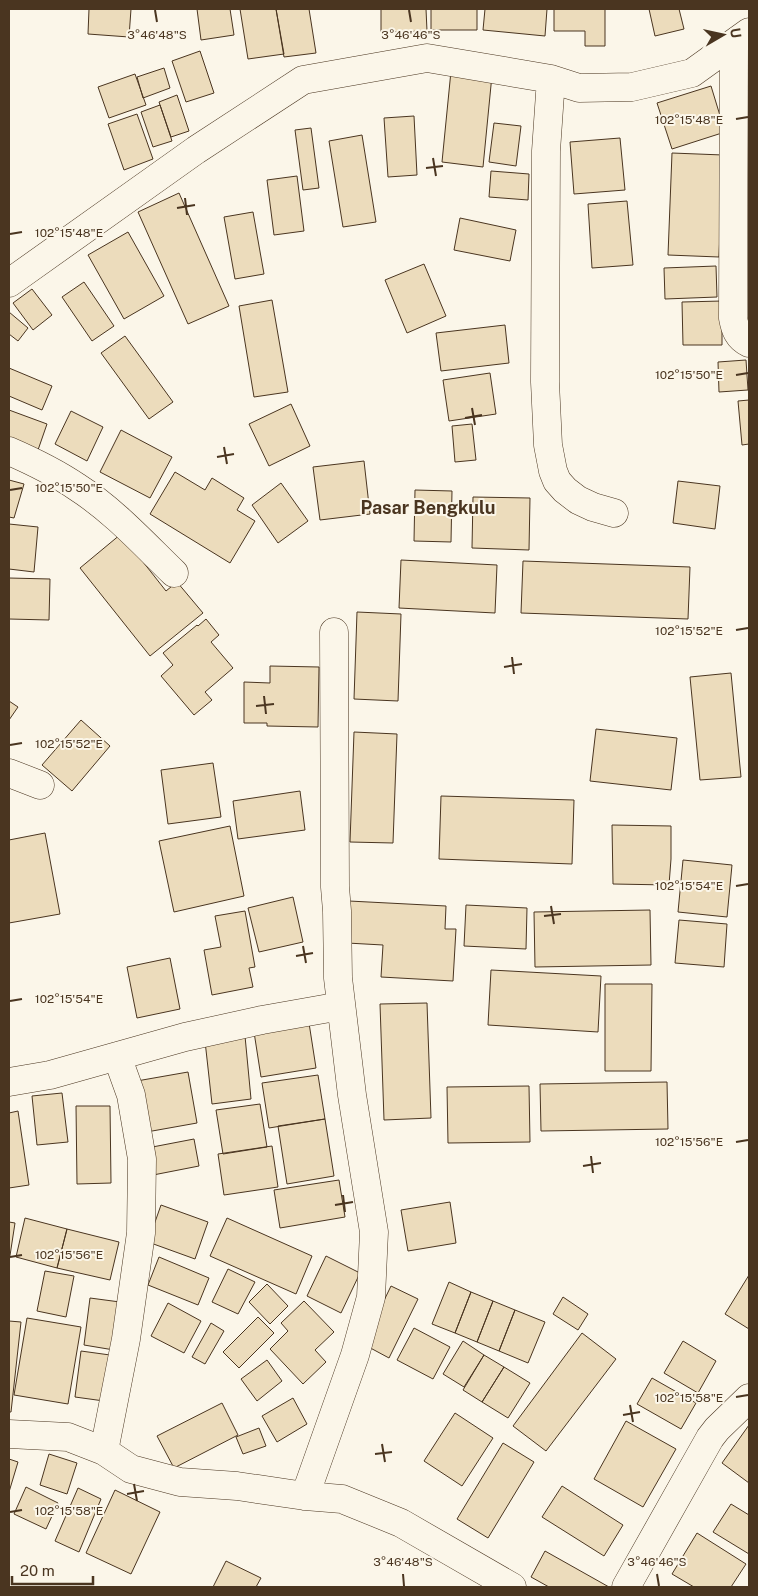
<svg xmlns="http://www.w3.org/2000/svg" width="758" height="1596" font-family="'Public Sans',sans-serif">
  <style>
    .building { fill: #ecdcbc; stroke: #4a3520 }
    .lines { fill: none; stroke-linecap: round; stroke-linejoin: round }
    .minor-casing { stroke: #4a3520; stroke-width: 29 }
    .minor { stroke: #fbf6e9; stroke-width: 28 }
    .ticks { fill: none; stroke: #4a3520; stroke-width: 2 }
    .labels { text-anchor: middle; stroke-width: 4; stroke-linejoin: round; paint-order: stroke }
    .quarter-label { font-size: 18px; font-weight: bold; fill: #4a3520; stroke: #fbf6e9 }
    .ticks-label { font-size: 12px; text-anchor: middle; fill: #4a3520; stroke: #fbf6e9; stroke-width: 4; stroke-linejoin: round; paint-order: stroke }
  </style>
  <rect width="100%" height="100%" fill="#fbf6e9"/>
  <path class="building" d="M89 9H131L129 37 88 34Z
    M197 9H230L234 35 201 40Z
    M240 9H276L284 54 248 59Z
    M276 9H309L316 53 284 57Z
    M381 9H426L427 31 381 32Z
    M431 9H477V30H431Z
    M485 9H547L545 36 483 30Z
    M554 9H605V46H585V31H554Z
    M649 9H679L684 29 655 36Z
    M200 51 214 93 186 102 172 61Z
    M164 68 170 88 143 98 137 77Z
    M451 71 492 75 483 167 442 162Z
    M135 74 146 105 109 118 98 87Z
    M711 86 725 132 672 149 657 103Z
    M177 95 189 131 171 137 159 102Z
    M160 105 172 141 153 147 141 112Z
    M137 114 153 159 124 170 108 124Z
    M414 116 417 175 388 177 384 118Z
    M494 123 521 126 516 166 489 162Z
    M311 128 319 188 303 190 295 130Z
    M362 135 376 222 343 227 329 141Z
    M620 138 625 190 574 194 570 142Z
    M672 153 723 155 719 257 668 255Z
    M491 171 529 174 528 200 489 197Z
    M297 176 304 231 274 235 267 180Z
    M179 193 229 306 188 324 138 212Z
    M627 201 633 265 592 268 588 204Z
    M253 212 264 274 235 279 224 217Z
    M460 218 516 230 510 261 454 250Z
    M128 232 164 296 124 319 88 255Z
    M424 264 446 316 407 333 385 280Z
    M716 266 717 297 665 299 664 268Z
    M84 282 114 326 92 341 62 297Z
    M32 289 52 315 33 330 13 303Z
    M272 300 288 392 254 397 239 306Z
    M722 301V345H683L682 302Z
    M9 312 28 328 18 341 9 334Z
    M505 325 509 363 441 371 436 333Z
    M125 336 173 402 149 419 101 353Z
    M746 360 748 390 719 392 718 362Z
    M9 368 52 386 42 410 9 396Z
    M490 373 496 414 449 421 443 380Z
    M749 400V444L742 445 738 401Z
    M291 404 310 446 269 466 249 424Z
    M9 410 47 424 38 450 9 439Z
    M71 411 103 427 87 461 55 444Z
    M472 424 476 460 455 462 452 426Z
    M121 430 172 457 150 498 100 472Z
    M364 461 370 514 320 520 313 467Z
    M175 472 205 490 212 478 244 498 237 510 255 521 230 563 150 514Z
    M9 480 24 484 14 518 9 517Z
    M678 481 720 486 715 529 673 523Z
    M281 483 308 521 278 543 252 505Z
    M415 490 452 491 451 542 414 541Z
    M473 497 530 498 529 550 472 548Z
    M9 524 38 527 34 572 9 569Z
    M121 534 166 591 177 582 203 613 150 656 80 568Z
    M401 560 497 565 495 613 399 608Z
    M523 561 690 567 688 619 521 613Z
    M9 578 50 579 49 620 9 619Z
    M357 612 401 614 398 701 354 699Z
    M206 619 219 635 211 642 233 668 205 692 212 700 194 715 161 676 173 665 163 653 197 625 198 626Z
    M270 666 319 667 318 727 267 726V723H244V682L270 683Z
    M731 673 741 777 700 780 690 677Z
    M9 701 18 707 9 720Z
    M81 720 110 746 72 791 42 765Z
    M596 729 677 738 671 790 590 781Z
    M354 732 397 734 393 843 350 842Z
    M213 763 221 817 168 824 161 770Z
    M300 791 305 830 238 839 233 801Z
    M441 796 574 800 572 864 439 859Z
    M612 825 671 826V859L669 885 613 884Z
    M230 826 244 896 174 912 159 841Z
    M45 833 60 914 9 923V840Z
    M683 860 732 865 727 917 678 912Z
    M293 897 303 942 259 952 248 908Z
    M349 901 446 906 445 929H456L453 981 381 977 383 945 347 943Z
    M466 905 527 908 526 949 464 946Z
    M650 910 651 965 535 967 534 912Z
    M245 911 255 967 249 968 253 987 212 995 204 950 221 947 215 916Z
    M679 920 727 924 724 967 675 963Z
    M170 958 180 1009 137 1018 127 967Z
    M491 970 601 976 598 1032 488 1025Z
    M605 984H652L651 1071H605Z
    M427 1003 431 1118 384 1120 380 1004Z
    M309 1023 316 1068 261 1077 254 1032Z
    M245 1036 251 1099 212 1104 205 1041Z
    M188 1072 197 1123 141 1133 131 1082Z
    M318 1075 325 1119 269 1128 262 1083Z
    M667 1082 668 1129 541 1131 540 1084Z
    M529 1086 530 1142 448 1143 447 1087Z
    M62 1093 68 1142 37 1145 32 1096Z
    M260 1104 267 1147 223 1154 216 1110Z
    M76 1106H110L111 1183 77 1184Z
    M18 1111 29 1185 9 1188V1113Z
    M325 1119 334 1176 287 1184 278 1126Z
    M194 1139 199 1166 148 1176 142 1149Z
    M272 1146 278 1187 224 1195 218 1154Z
    M339 1180 345 1217 280 1228 274 1190Z
    M450 1202 456 1243 408 1251 401 1210Z
    M161 1205 208 1222 195 1259 148 1242Z
    M25 1218 67 1229 57 1268 16 1257Z
    M227 1218 312 1256 296 1294 210 1256Z
    M9 1222 15 1223 9 1262Z
    M67 1229 119 1242 110 1280 57 1268Z
    M326 1256 360 1273 341 1313 307 1296Z
    M159 1257 209 1278 198 1305 148 1285Z
    M228 1269 255 1282 238 1314 212 1302Z
    M45 1271 74 1276 66 1317 37 1311Z
    M749 1275V1329L725 1314Z
    M449 1282 471 1292 455 1333 432 1324Z
    M267 1284 288 1306 270 1324 249 1302Z
    M391 1286 418 1299 389 1358 363 1344Z
    M471 1292 493 1301 477 1342 455 1333Z
    M563 1297 588 1314 578 1330 553 1314Z
    M90 1298 120 1302 114 1350 84 1345Z
    M304 1301 334 1332 315 1350 326 1362 303 1384 270 1349 288 1331 281 1323Z
    M493 1301 515 1310 499 1351 477 1342Z
    M168 1303 201 1321 184 1353 151 1336Z
    M515 1310 545 1322 528 1363 499 1351Z
    M258 1317 274 1333 239 1368 223 1352Z
    M27 1318 81 1327 68 1404 14 1395Z
    M9 1321 21 1322 11 1412H9Z
    M211 1323 224 1331 205 1364 192 1357Z
    M414 1328 450 1347 433 1379 397 1360Z
    M582 1333 616 1359 546 1451 513 1426Z
    M463 1341 484 1355 464 1387 443 1374Z
    M683 1341 716 1361 698 1393 664 1373Z
    M81 1351 110 1355 104 1401 75 1397Z
    M484 1355 504 1367 482 1402 463 1390Z
    M267 1360 282 1381 257 1401 241 1379Z
    M504 1367 530 1383 508 1418 482 1402Z
    M652 1378 696 1403 681 1429 637 1404Z
    M293 1398 307 1424 277 1442 262 1416Z
    M222 1403 238 1435 174 1468 157 1436Z
    M455 1413 493 1438 462 1486 424 1461Z
    M626 1421 676 1449 643 1507 594 1479Z
    M749 1425V1483L722 1463Z
    M259 1428 266 1446 243 1454 236 1437Z
    M503 1443 534 1462 488 1538 457 1519Z
    M49 1454 77 1463 67 1494 40 1485Z
    M9 1459 18 1462 9 1492Z
    M562 1486 623 1525 604 1556 542 1517Z
    M26 1487 58 1503 46 1529 14 1514Z
    M78 1488 101 1499 79 1552 55 1541Z
    M115 1490 160 1512 131 1574 86 1553Z
    M731 1504 749 1515V1554L713 1532Z
    M697 1533 746 1564 731 1587H694L672 1574Z
    M545 1551 609 1587H549L531 1577Z
    M226 1561 261 1578 256 1587H213Z"/>
  <g class="lines">
    <g class="minor-casing">
      <path id="minor" d="M734 44 733 318C735 329 738 338 749 343
        M551 79 546 151 545 382 548 445 553 471 557 481 565 490 578 500 593 507 614 513
        M9 283 196 150 303 80 427 58 551 79 579 88 632 87 692 73 749 32
        M9 451C32 461 55 472 77 487 113 510 143 543 174 573
        M9 773 40 785
        M9 1082 50 1075 185 1037 262 1020 341 1006
        M9 1434 68 1437 104 1451 131 1469 180 1482 237 1486 305 1496 342 1499 401 1523 512 1587
        M104 1451 126 1339 141 1233 142 1159 131 1095 117 1056
        M305 1496 355 1355 371 1297 374 1232 352 1095 338 978 337 911 335 887 334 632
        M626 1587 710 1438 717 1429 749 1398"/>
    </g>
    <use href="#minor" class="minor"/>
  </g>
  <path class="ticks" d="M155 10 157 22M409 10 411 22M736 119 748 117M433 158 436 176M426 168 443 166M185 198 187 215M177 208 195 205M10 234 22 232M736 375 748 373M472 408 475 425M465 418 482 415M224 447 227 464M217 457 234 454M10 490 22 488M736 630 748 628M512 657 514 674M504 667 522 664M264 696 266 714M256 706 274 704M10 745 22 743M736 886 748 884M551 906 554 924M544 916 561 914M303 946 306 963M296 956 313 953M10 1001 22 999M736 1142 748 1140M591 1156 593 1173M583 1166 601 1163M343 1195 345 1212M335 1205 353 1202M10 1257 22 1255M736 1397 748 1395M630 1405 633 1422M623 1415 640 1412M382 1444 385 1462M375 1454 392 1452M134 1484 137 1501M127 1494 144 1491M10 1512 22 1510M403 1574 404 1586M657 1574 659 1586"/>
  <g class="labels">
    <g class="quarter-label">
      <text x="428" y="514">Pasar Bengkulu</text>
    </g>
  </g>
  <g class="ticks-label">
    <text x="157" y="39">3°46'48"S</text>
    <text x="411" y="39">3°46'46"S</text>
    <text x="689" y="124">102°15'48"E</text>
    <text x="69" y="237">102°15'48"E</text>
    <text x="689" y="379">102°15'50"E</text>
    <text x="69" y="492">102°15'50"E</text>
    <text x="689" y="635">102°15'52"E</text>
    <text x="69" y="748">102°15'52"E</text>
    <text x="689" y="890">102°15'54"E</text>
    <text x="69" y="1003">102°15'54"E</text>
    <text x="689" y="1146">102°15'56"E</text>
    <text x="69" y="1259">102°15'56"E</text>
    <text x="689" y="1402">102°15'58"E</text>
    <text x="69" y="1515">102°15'58"E</text>
    <text x="403" y="1566">3°46'48"S</text>
    <text x="657" y="1566">3°46'46"S</text>
  </g>
  <rect width="758" height="1596" fill="none" stroke="#4a3520" stroke-width="20"/>
  <g transform="translate(723 35) rotate(81)" stroke="#fbf6e9" stroke-width="4" paint-order="stroke">
  <path d="M0-4L9 19L0 12L-9 19Z" fill="#4a3520"/>
  <text y="-8" font-size="14" font-weight="bold" text-anchor="middle" fill="#4a3520">U</text>
  </g>
  <path d="M12 1576v8h81v-8" fill="none" stroke="#4a3520" stroke-width="2.5"/>
  <text x="20" y="1576" font-size="15" fill="#4a3520" stroke="#fbf6e9" stroke-width="4" paint-order="stroke">20 m</text>
</svg>
